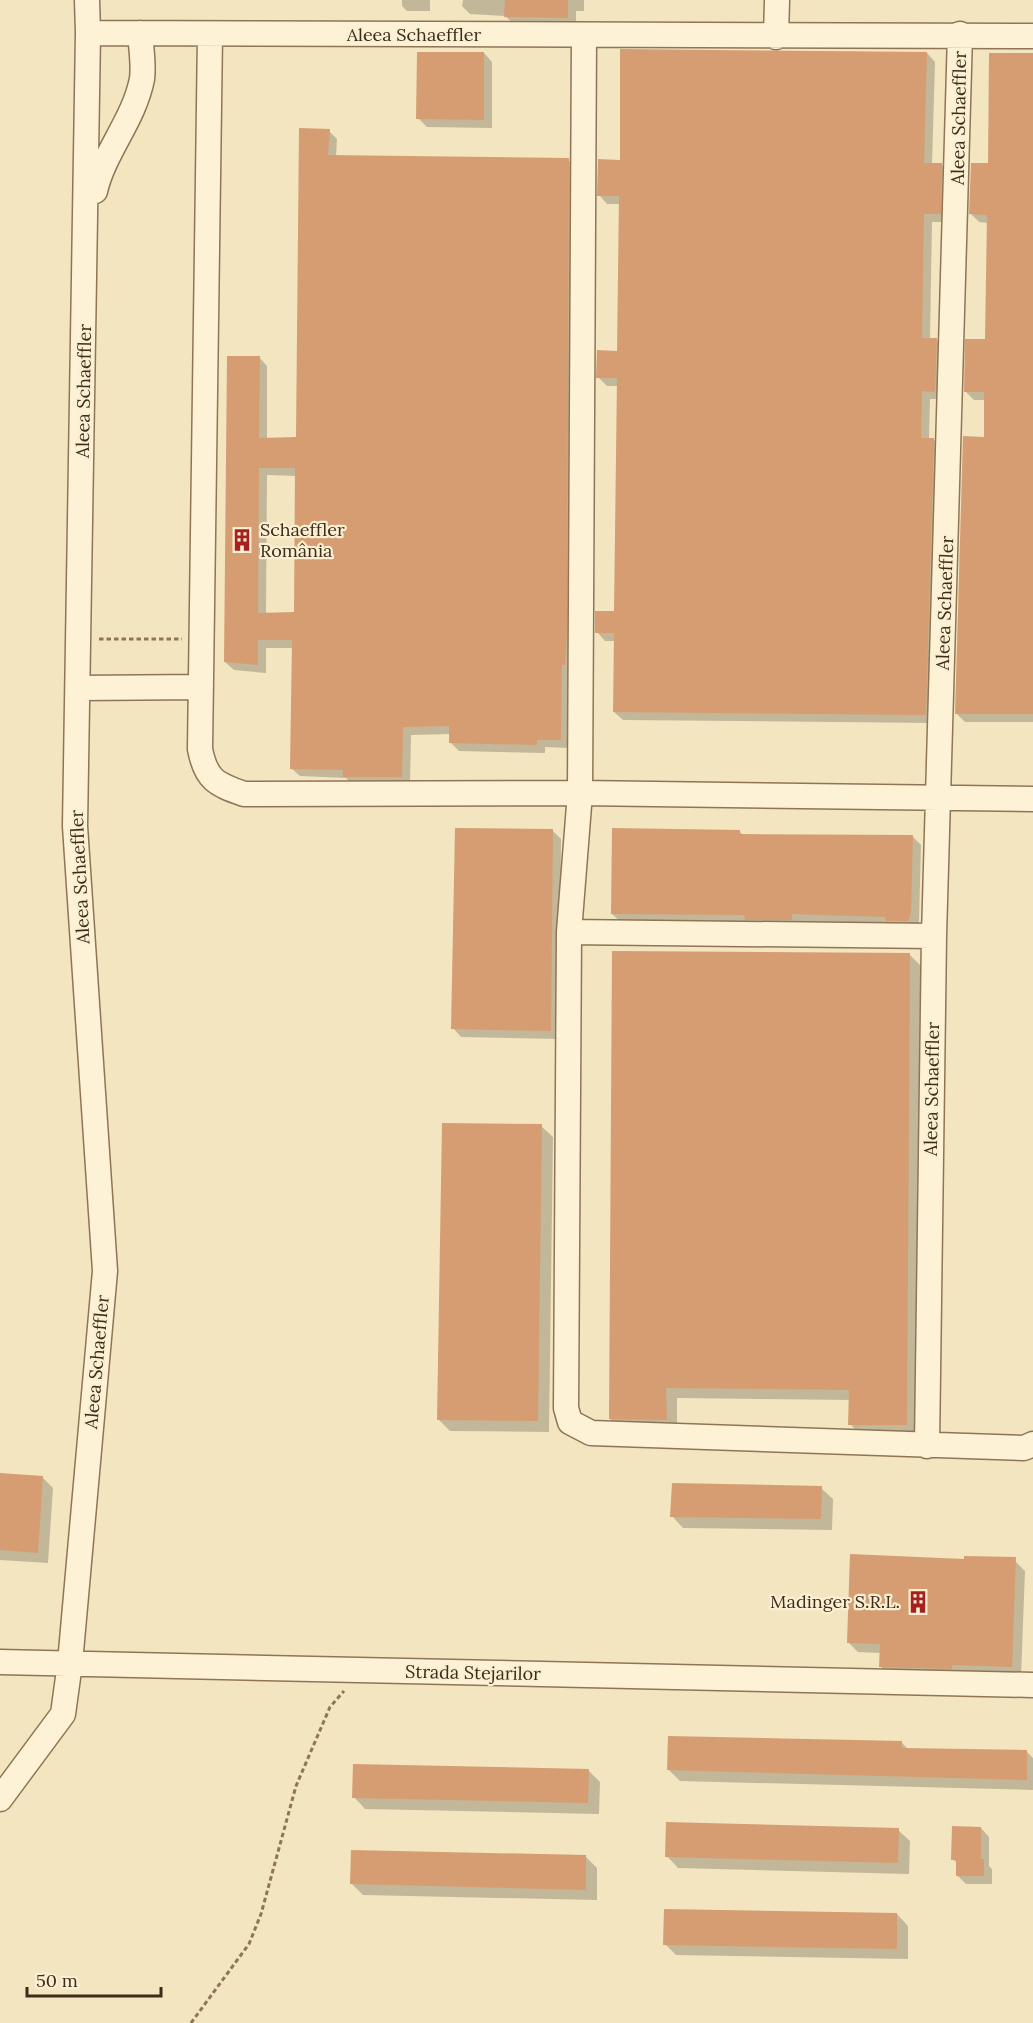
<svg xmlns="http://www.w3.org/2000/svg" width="1033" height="2023" font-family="Lora,serif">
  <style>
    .shadow { fill: #0003; fill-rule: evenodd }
    .building { fill: #d69d72; fill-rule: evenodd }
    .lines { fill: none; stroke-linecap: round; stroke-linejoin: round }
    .minor-casing { stroke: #8f7556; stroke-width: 27 }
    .path { stroke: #8f7556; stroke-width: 3; stroke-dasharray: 4.5 3; stroke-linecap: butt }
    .minor { stroke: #fdf2d5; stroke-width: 24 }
    .labels { text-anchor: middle; stroke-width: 4.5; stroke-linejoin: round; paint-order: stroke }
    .street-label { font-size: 18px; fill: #3d2c1c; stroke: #faefd1 }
    .poi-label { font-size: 18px; fill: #3d2c1c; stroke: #faefd1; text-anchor: start }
  </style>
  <rect width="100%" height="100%" fill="#f3e5c0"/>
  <path class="shadow" d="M402 0H430V11H407L402 6Z
    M463 0H584V11H576V25L514 24 505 16 470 14 462 6Z
    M484 53 492 62V128L427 127 418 118Z
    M927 53 935 62 932 164H941L950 173 949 222H932L930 339H936L945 348 943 399H930L929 439H933L942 448 934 723 623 720 614 712 615 641H605L597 632 615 613 618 386H607L598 377 619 352 621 204H607L599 195 621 161Z
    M1033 55V722H965L956 713 986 439V400H974L965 391 987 341 988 223 979 222 971 214Z
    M329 131 337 139 336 156 568 160 577 168 568 748 545 747V753L459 751 450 742V734L411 735 410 785H353L346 778 300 776 291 768 294 648H266V673L234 670 225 662 259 357 267 366V439H297ZM267 475 297 476 295 614H266Z
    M552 830 561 839 559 1039 461 1037 453 1028Z
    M739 831 743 835 913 837 921 845 919 921 916 929 892 925 800 922V928L621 922 612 914Z
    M910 955 921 966 918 1435H861L850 1424 851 1400 677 1398V1431L621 1430 610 1419Z
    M541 1126 553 1137 549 1432 450 1431 439 1420Z
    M0 1474 42 1477 53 1488 48 1563 0 1560Z
    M821 1488 833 1499 832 1530 683 1528 672 1516Z
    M966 1561H1015L1025 1571 1021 1677H891L881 1667V1653L858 1652 848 1642Z
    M901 1742 909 1750 1027 1752 1033 1758V1790L680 1781 669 1770Z
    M588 1770 600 1782 599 1814 365 1809 354 1797Z
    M981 1828 989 1837V1866L992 1869V1884H966L957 1875 958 1864 953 1859Z
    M898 1830 910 1841 909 1874 678 1868 667 1856Z
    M586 1857 597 1868V1900L363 1895 352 1884Z
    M897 1914 908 1926V1959L676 1955 665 1944Z"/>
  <path class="building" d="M505 0H568V18L504 17Z
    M620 49 927 52 924 163H942L941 214H924L922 338H937L935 392 922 391 921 438H934L926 715 613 712 614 633H595V611H614L617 378H596L597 350 617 351 619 196H597L598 159 620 160Z
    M417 52H484V120L416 119Z
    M989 53H1033V714H955L963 436 984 437V392H964L965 339H985L987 215 969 214 971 163H988Z
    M299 128 330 129 328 155 569 158 567 633 565 665H562L561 740H537V745L449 743V726L403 727 402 777H343V770L290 769 292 640H258V665L224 662 227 356H260L259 438 296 437ZM259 468H295L294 612 258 613Z
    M455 828 553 829 551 1031 451 1029Z
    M612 828 740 830V834L913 835 911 912 908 921H886L885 917 792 914V920H745L744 915 611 914Z
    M612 951 910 953 907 1425H848L849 1390 666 1388 667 1420 609 1419Z
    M442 1123 542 1124 538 1421 437 1420Z
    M0 1473 43 1476 38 1553 0 1550Z
    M672 1483 822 1486 821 1519 670 1517Z
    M850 1554 964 1559V1556L1016 1557 1012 1667 952 1665V1669L879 1667 880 1644 847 1643Z
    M668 1736 902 1741V1748L1027 1750V1780L667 1770Z
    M353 1764 589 1769 588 1803 352 1798Z
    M666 1822 899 1828 898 1863 665 1857Z
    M952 1826 981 1827V1859H984V1876H956V1860H951Z
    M351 1850 586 1855V1890L350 1884Z
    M664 1909 897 1913V1949L663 1945Z"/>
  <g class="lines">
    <g class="minor-casing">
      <path id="minor" d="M87 0 88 33
        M210 34 200 749C206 780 216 784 244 794L580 793 569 932 566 1408 570 1422 591 1433 1024 1448 1033 1444
        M584 35 580 793 1033 799
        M776 37 777 0
        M95 191C104 152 134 120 142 79 144 65 141 47 140 33
        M79 688 201 687
        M569 932 934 936
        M927 1446 934 936 960 34
        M0 1662 1033 1685
        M0 1799 63 1714 70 1663 105 1271 75 826 88 33 1033 36"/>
    </g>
    <path class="path" d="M99 639H182
      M191 2023 249 1944 261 1914 296 1786 330 1707 344 1691"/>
    <use href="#minor" class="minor"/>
  </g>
  <defs>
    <g id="building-bare" transform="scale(1.8)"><path d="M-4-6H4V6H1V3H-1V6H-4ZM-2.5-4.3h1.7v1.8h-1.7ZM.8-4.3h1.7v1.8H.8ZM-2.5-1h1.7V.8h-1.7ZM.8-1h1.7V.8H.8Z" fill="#a5201e" stroke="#faefd1" stroke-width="2.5" paint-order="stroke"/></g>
  </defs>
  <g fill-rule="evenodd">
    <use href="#building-bare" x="242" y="540"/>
    <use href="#building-bare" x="918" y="1602"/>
  </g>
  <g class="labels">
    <g class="street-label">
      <text x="414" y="41">Aleea Schaeffler</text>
      <text transform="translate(959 118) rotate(-89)" y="6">Aleea Schaeffler</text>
      <text transform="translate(84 391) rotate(-89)" y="6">Aleea Schaeffler</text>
      <text transform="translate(945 603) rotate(-88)" y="6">Aleea Schaeffler</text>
      <text transform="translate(80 877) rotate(-93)" y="6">Aleea Schaeffler</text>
      <text transform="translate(932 1089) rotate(-89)" y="6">Aleea Schaeffler</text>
      <text transform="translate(97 1362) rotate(-85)" y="6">Aleea Schaeffler</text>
      <text transform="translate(473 1673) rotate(1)" y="6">Strada Stejarilor</text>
    </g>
    <g class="poi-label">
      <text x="260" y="536">Schaeffler<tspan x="260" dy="21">România</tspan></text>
      <text x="900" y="1608" text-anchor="end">Madinger S.R.L.</text>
    </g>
  </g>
  <path d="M27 1987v9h134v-9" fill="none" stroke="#3d2c1c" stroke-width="3"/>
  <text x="36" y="1987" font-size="18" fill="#3d2c1c" stroke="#faefd1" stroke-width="4.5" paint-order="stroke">50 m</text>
</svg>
